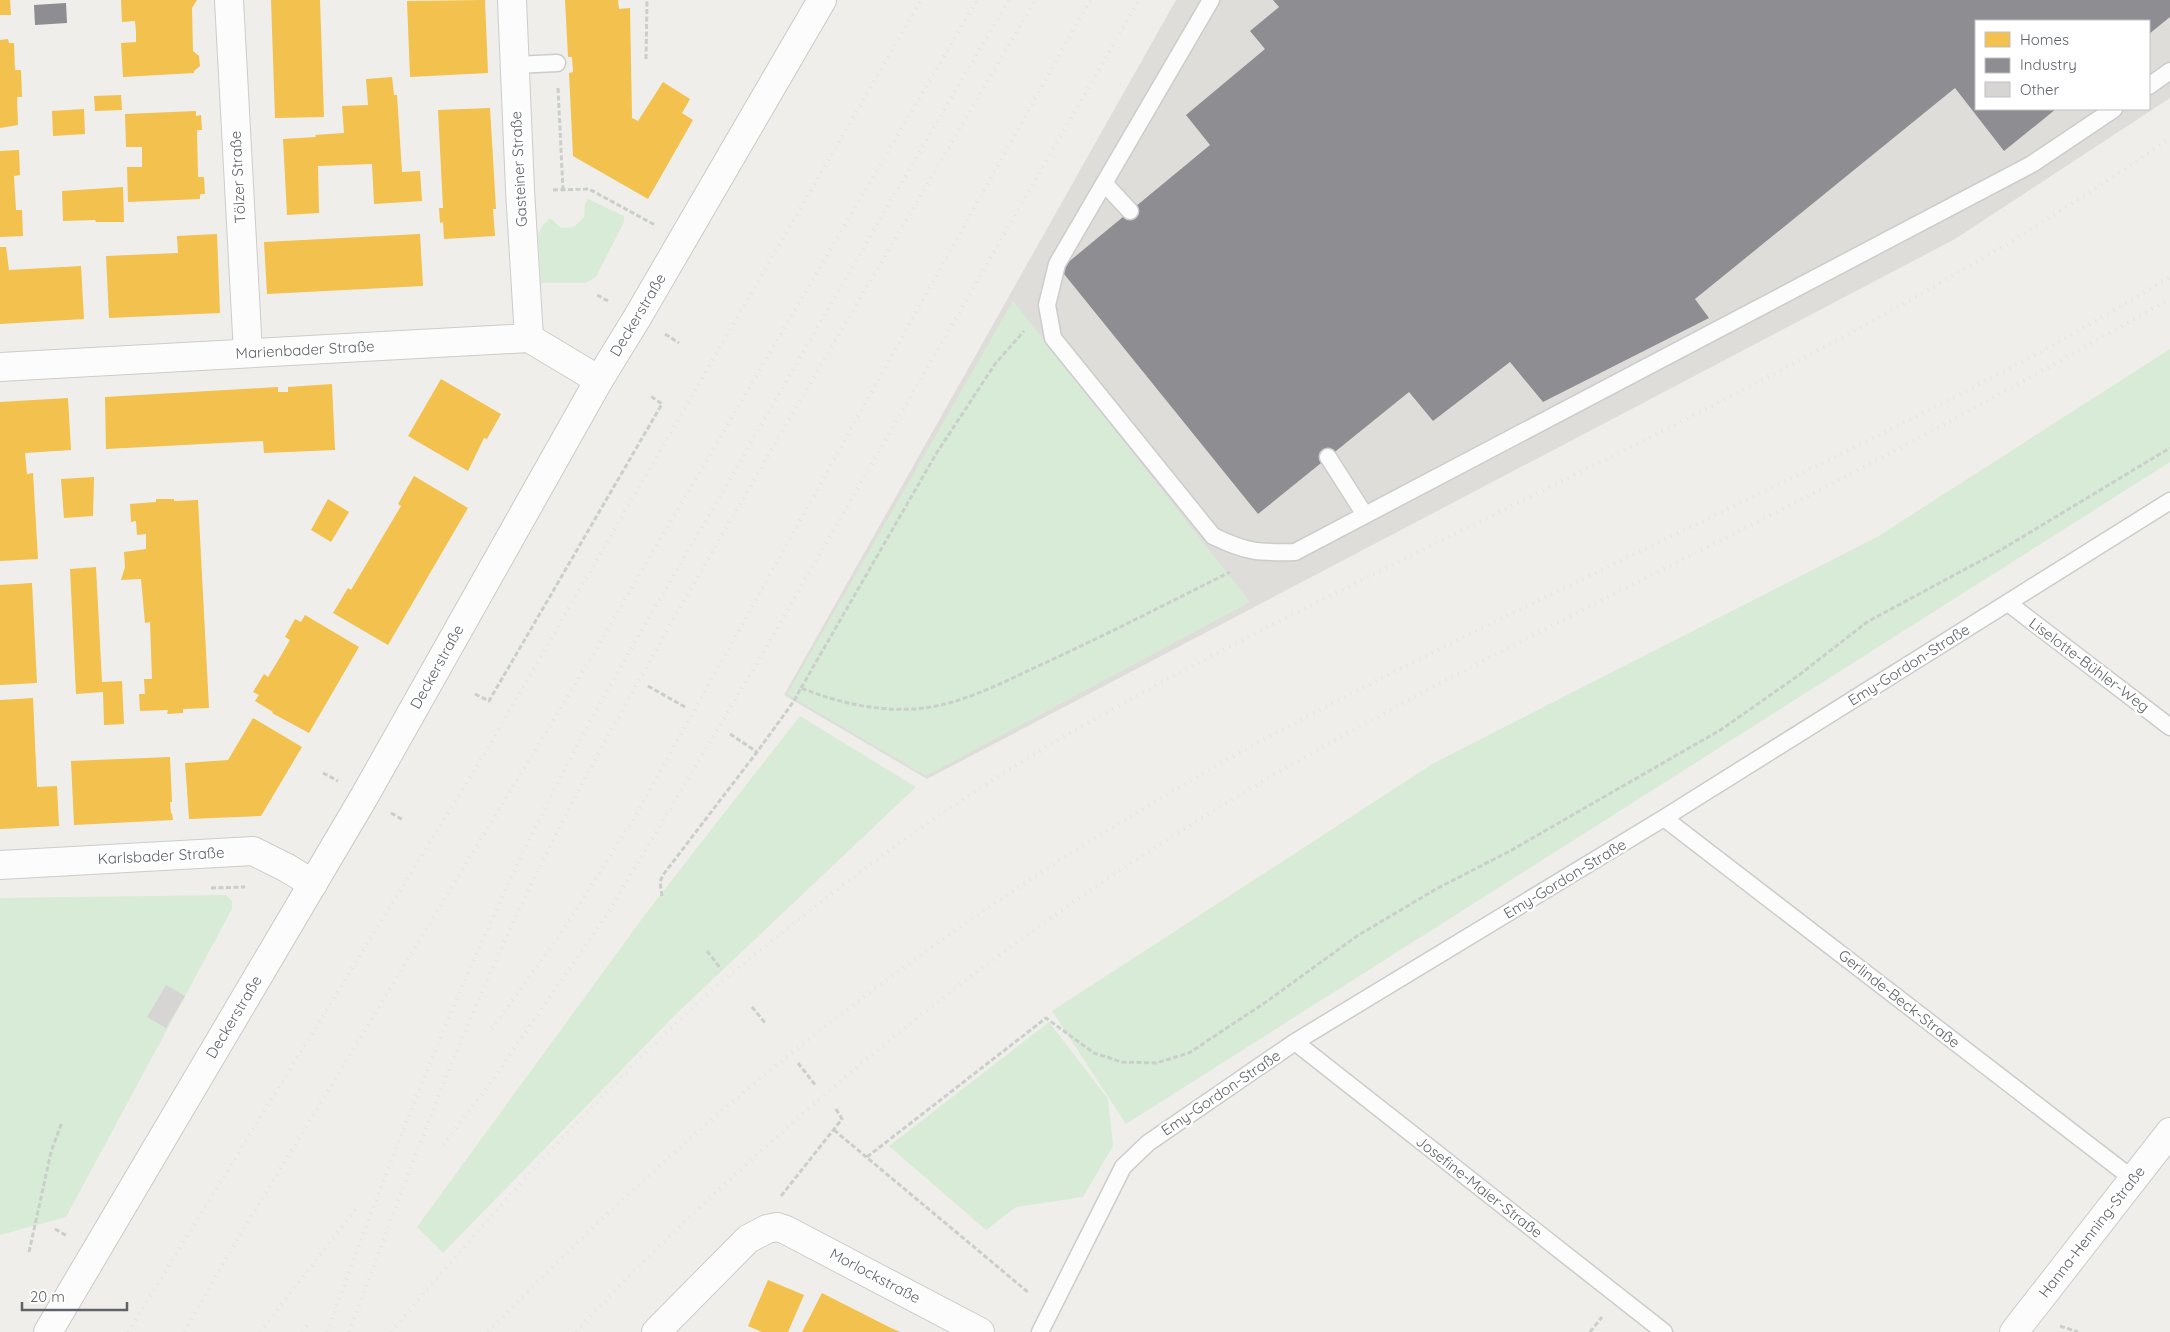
<svg xmlns="http://www.w3.org/2000/svg" width="2170" height="1332" font-family="Quicksand,sans-serif">
  <style>
    .industrial { fill: #dfddda; fill-rule: evenodd }
    .green { fill: #d8ebd6 }
    .homes { fill: #f2c14e }
    .industry { fill: #8d8d92 }
    .building { fill: #d6d5d3 }
    .lines { fill: none; stroke-linecap: round; stroke-linejoin: round }
    .lane-casing { stroke: #cbcccc; stroke-width: 19 }
    .street-casing { stroke: #cbcccc; stroke-width: 30 }
    .secondary-casing { stroke: #cacacb; stroke-width: 30 }
    .path { stroke: #cacfcc; stroke-width: 3; stroke-dasharray: 5 2.5; stroke-linecap: butt }
    .lane { stroke: #fdfcfc; stroke-width: 16 }
    .street { stroke: #fdfcfc; stroke-width: 28 }
    .secondary { stroke: #fdfcfc; stroke-width: 28 }
    .rail { stroke: #e4e4e4; stroke-width: 4; stroke-dasharray: 1 6; stroke-linecap: butt }
    .labels { text-anchor: middle; stroke-width: 5; stroke-linejoin: round; paint-order: stroke }
    .street-label { font-size: 15px; fill: #5f6368; stroke: #fff }
  </style>
  <rect width="100%" height="100%" fill="#efeeea"/>
  <path class="industrial" d="M1176 0H2170V98L1955 239 927 779 784 695ZM1976 21H2149V109H1976Z"/>
  <path class="green" d="M588 199 624 216V222L596 277 585 283H541L538 234 543 225 550 218 561 228 574 227 584 217 585 204Z
    M1013 301 1250 602 926 776 787 694Z
    M2170 349V462L1126 1124 1052 1011 1434 763 1877 537Z
    M800 716 916 787 675 1015 443 1253 417 1227 647 912Z
    M226 895 232 901V909L66 1217 0 1235V898Z
    M1049 1022 1108 1099 1113 1146 1083 1197 1016 1207 986 1230 889 1146Z"/>
  <path class="homes" d="M0 0H10L11 15H0Z
    M121 0H197L192 8 193 51 199 56 200 66 194 71V73L123 77 121 43 136 42V32L135 21 122 22Z
    M271 0H320L324 117 275 118Z
    M485 0 488 73 410 77 407 1Z
    M565 0H618L619 9 630 8 632 118 638 121 663 82 690 99 682 113 693 120 648 199 573 156 569 73 573 72 572 57H568Z
    M8 39 9 43H14L15 70H21L22 97H17L18 125 0 128V40Z
    M392 77 394 95H397L402 172 420 171 422 201 374 204 372 164 318 166 319 213 287 215 283 139 316 137 315 135 344 133 342 106 368 105 366 79Z
    M121 95 122 110 95 111 94 96Z
    M490 108 496 209H493L495 236 444 239 443 222 440 223 439 208H443L438 110Z
    M84 109 85 134 53 136 52 111Z
    M196 111V116L201 115 202 130H197L198 177H204L205 194H200V199L128 202 127 167H142V147H126L125 114Z
    M19 150 20 175 14 176 16 210H22L23 236 0 237V151Z
    M123 187 124 222H96L95 220 63 221 62 191Z
    M217 234 220 313 109 318 106 256 178 253 177 236Z
    M420 234 423 286 267 294 264 242Z
    M0 247H6L9 270 81 266 84 319 0 324Z
    M441 379 501 414 487 439 484 438 468 471 408 436Z
    M332 384 335 450 264 453 263 441 106 449 105 397 278 387V392H288V387Z
    M68 398 71 450 25 453 27 474 33 473 38 559 0 561V402Z
    M414 476 468 508 388 645 333 613 348 588 351 590 401 506 398 504Z
    M94 477 93 516 64 518 61 479Z
    M156 499H174V501L198 500 209 708 183 709V713L167 714 168 710 140 711 139 694H145L144 679H152L150 622 145 623 141 579 121 580 125 567 124 552 146 549V534L137 535 136 521 131 522 130 504 156 502Z
    M328 499 349 512 331 542 311 530Z
    M96 567 102 682 122 681 124 724 104 725 103 692 76 694 70 569Z
    M32 583 37 683 0 685V585Z
    M305 615 359 647 309 733 272 713 273 712 255 701 259 695 253 692 264 674 268 677 279 659 290 640 285 637 295 619 301 622Z
    M33 698 37 787 57 786 59 826 0 829V700Z
    M253 718 302 747 261 816 189 819 185 763 228 760Z
    M170 757 172 802H170L171 814 172 813 173 820 74 825 71 761Z
    M768 1280 804 1295 788 1332H762L748 1326Z
    M822 1293 889 1327 900 1332H802Z"/>
  <path class="industry" d="M1273 0H2170V17L2149 34V21H1976V109H2056L2004 151 1955 88 1695 299 1709 318 1543 402 1510 362 1433 421 1409 392 1258 514 1060 269 1210 145 1186 115 1265 49 1250 31 1279 7Z
    M66 3 67 23 35 25 34 5Z"/>
  <path class="building" d="M166 985 185 996 166 1028 147 1017Z"/>
  <g class="lines">
    <g class="lane-casing">
      <path id="lane" d="M1211 0 1057 264 1047 305 1053 338 1213 536C1246 552 1258 553 1295 552L2032 164 2114 109
        M515 65 557 63
        M2149 86 2170 71
        M1104 183 1130 211
        M1328 457 1365 515
        M2008 603 2170 727
        M1664 818 2133 1179
        M1295 1042 1664 1332
        M1040 1332 1123 1167 1148 1143 1295 1042 1664 818 2170 501"/>
    </g>
    <g class="street-casing">
      <path id="street" d="M229 0 248 353
        M512 0 520 190 529 338
        M0 367 529 338 599 380
        M0 865 253 851 287 868 313 884
        M656 1332 748 1239 767 1229 777 1227 786 1230 980 1332
        M2014 1332 2170 1132"/>
    </g>
    <g class="secondary-casing">
      <path id="secondary" d="M48 1332 364 797 599 380 637 318 822 0"/>
    </g>
    <path class="path" d="M646 59 647 0
      M558 88 563 190
      M553 190 589 189 655 225
      M597 295 610 302
      M665 334 679 343
      M648 686 685 707
      M801 688 936 454 995 364 1024 331
      M475 694 489 701 662 404 649 395
      M730 734 757 752
      M323 773 338 781
      M391 813 403 820
      M211 888 245 887
      M662 896 660 882 663 875 757 752 794 701 801 688C837 702 873 711 912 709 956 707 997 685 1036 667 1102 637 1166 604 1230 572
      M707 951 721 969
      M752 1007 766 1024
      M798 1063 816 1086
      M834 1130 1029 1293
      M867 1157 1046 1018 1094 1053 1122 1062 1156 1063 1189 1053 1266 1002 1357 936 1436 889 1510 851 1722 729 1799 675 1867 622 1999 551 2170 448
      M781 1196 842 1119 836 1109
      M55 1229 67 1236
      M29 1252 51 1152 62 1122
      M2060 1326 2078 1332
      M1590 1332 1602 1317"/>
    <use href="#lane" class="lane"/>
    <use href="#street" class="street"/>
    <use href="#secondary" class="secondary"/>
    <path class="rail" d="M492 1029 565 927 636 815 1090 0
      M443 1145 489 1085 606 916 756 665 1139 0
      M128 1332 485 753 921 0
      M185 1332 222 1265 573 688 977 0
      M260 1332 359 1205
      M302 1332 310 1321
      M327 1332C390 1160 456 988 537 824 592 711 658 603 721 495 816 329 912 164 1009 0
      M349 1332C402 1191 453 1049 518 912 577 786 646 667 715 547 821 364 929 182 1035 0
      M391 1332C485 1221 581 1113 687 1013 715 986 747 961 778 936 851 877 927 821 1007 771 1133 693 1267 627 1400 561 1662 431 1930 306 2170 138
      M488 1332C577 1241 669 1153 767 1073 925 944 1097 829 1276 733 1524 601 1782 489 2031 357 2078 332 2124 304 2170 277
      M576 1332C630 1272 688 1218 747 1164 886 1036 1036 921 1197 821 1388 703 1591 607 1790 505 1919 440 2044 370 2170 299"/>
  </g>
  <g class="labels">
    <g class="street-label">
      <text transform="translate(519 169) rotate(-93)" y="5">Gasteiner Straße</text>
      <text transform="translate(238 177) rotate(-93)" y="5">Tölzer Straße</text>
      <text transform="translate(638 315) rotate(-59)" y="5">Deckerstraße</text>
      <text transform="translate(305 350) rotate(-3)" y="5">Marienbader Straße</text>
      <text transform="translate(1909 665) rotate(-32)" y="5">Emy-Gordon-Straße</text>
      <text transform="translate(2089 665) rotate(37)" y="5">Liselotte-Bühler-Weg</text>
      <text transform="translate(437 667) rotate(-61)" y="5">Deckerstraße</text>
      <text transform="translate(161 856) rotate(-3)" y="5">Karlsbader Straße</text>
      <text transform="translate(1565 879) rotate(-31)" y="5">Emy-Gordon-Straße</text>
      <text transform="translate(1899 999) rotate(38)" y="5">Gerlinde-Beck-Straße</text>
      <text transform="translate(234 1017) rotate(-59)" y="5">Deckerstraße</text>
      <text transform="translate(1221 1093) rotate(-34)" y="5">Emy-Gordon-Straße</text>
      <text transform="translate(1479 1187) rotate(38)" y="5">Josefine-Maier-Straße</text>
      <text transform="translate(2092 1232) rotate(-52)" y="5">Hanna-Henning-Straße</text>
      <text transform="translate(875 1276) rotate(28)" y="5">Morlockstraße</text>
    </g>
  </g>
  <rect x="1975" y="20" width="175" height="90" fill="#ffffff" stroke="#bfc1c3"/>
  <rect x="1985" y="32" width="25" height="15" fill="#f2c14e" stroke="#bfc1c3"/>
  <text x="2020" y="45" font-size="15" fill="#5f6368">Homes</text>
  <rect x="1985" y="58" width="25" height="15" fill="#8d8d92" stroke="#bfc1c3"/>
  <text x="2020" y="70" font-size="15" fill="#5f6368">Industry</text>
  <rect x="1985" y="82" width="25" height="15" fill="#d6d5d3" stroke="#bfc1c3"/>
  <text x="2020" y="95" font-size="15" fill="#5f6368">Other</text>
  <path d="M22 1302v8h105v-8" fill="none" stroke="#5f6368" stroke-width="2.5"/>
  <text x="30" y="1302" font-size="15" fill="#5f6368" stroke="#ffffff" stroke-width="4" paint-order="stroke">20 m</text>
</svg>
